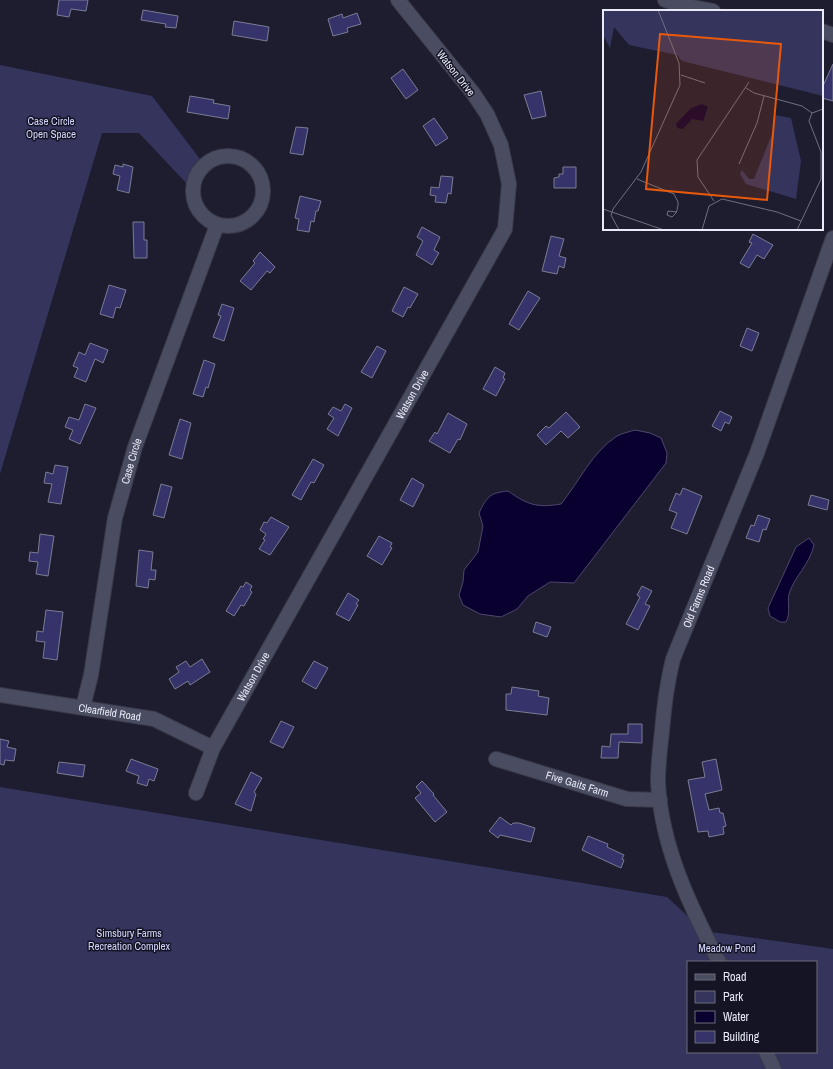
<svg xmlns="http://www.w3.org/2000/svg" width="833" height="1069" font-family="'Archivo Narrow',sans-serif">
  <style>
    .green { fill: #34345d; fill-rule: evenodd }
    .water { fill: #0a0030; stroke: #4d466c }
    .building { fill: #36336b; stroke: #7b7c93 }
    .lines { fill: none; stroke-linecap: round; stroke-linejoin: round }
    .minor-casing { stroke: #393948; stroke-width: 16 }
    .minor { stroke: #4a4c61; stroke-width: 14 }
    .labels { text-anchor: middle; stroke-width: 3; stroke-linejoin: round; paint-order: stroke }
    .street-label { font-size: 11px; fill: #eaebf8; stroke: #141425 }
    .park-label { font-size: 11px; fill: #d3d6fa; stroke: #141425 }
    .inset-road { fill: none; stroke: #6f6f7f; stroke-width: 1 }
    .view { fill: #e8590c; fill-opacity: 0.15; stroke: #e8590c; stroke-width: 2 }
    .inset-edge { fill: none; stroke: #eaebf8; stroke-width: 2 }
  </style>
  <rect width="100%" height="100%" fill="#1d1d2f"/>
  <path class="green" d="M0 65 152 96 203 163 192 172 188 185 139 133H102L0 474Z
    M0 787 667 897 704 931 833 949V1069H0ZM688 962H816V1052H688Z"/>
  <path class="water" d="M635 430 650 433 661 438 667 453 666 463 574 583 550 582 528 596 517 609 501 617 480 614 463 605 459 595 463 582 464 570 478 552 483 526 479 513C487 497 489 493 508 491 528 505 537 508 561 504 579 482 592 452 617 436 622 433 629 432 635 430Z
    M809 538 814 545C810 564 794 577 789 594 787 604 791 613 786 622H780L770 616 768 608 796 547Z"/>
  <path class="building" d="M59 0H88L86 11 71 9 69 17 57 15Z
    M143 10 178 16 176 28 165 27 166 24 141 20Z
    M357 13 361 24 347 28 348 32 333 36 328 19 342 14 343 18Z
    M234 21 269 27 267 41 232 35Z
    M833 64V101L822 98V88Z
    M403 69 418 90 406 99 391 78Z
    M541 91 546 116 532 119 524 95Z
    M190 96 214 100 213 103 230 106 228 119 187 112Z
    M434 118 448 138 436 146 423 126Z
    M296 127 308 128 303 155 290 153Z
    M123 164 133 167 129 193 117 190 120 176 113 174 115 165 123 167Z
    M563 167H576V188H554V178L559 177V174H563Z
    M441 176 453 177 451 194 448 193 446 203 435 202 436 196 430 195 431 187 439 188Z
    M300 196 321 201 318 211H316L314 222 311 221 309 232 297 230 299 219 295 218Z
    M133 222H144V240H147V258H134Z
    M422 227 440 237 434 250 439 253 432 265 416 255 423 241 417 237Z
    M753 234 773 245 764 259 757 255 749 268 740 263 752 243 749 242Z
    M551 236 564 239 559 256 566 258 564 268 559 266 557 274 542 271Z
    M260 252 275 267 270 273 267 271 251 290 240 281 255 263 253 261Z
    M109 285 126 290 120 308 116 307 113 318 100 314Z
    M404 287 418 294 410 308 408 307 403 317 392 311Z
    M528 291 540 298 519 330 509 324Z
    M222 304 234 308 224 341 213 337 221 316 218 315Z
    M747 328 759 333 752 351 740 346Z
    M90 343 108 350 103 363 95 359 86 382 74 377 78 368 73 366 79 352 85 355Z
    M377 346 386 351 372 378 361 372Z
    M204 360 215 364 208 388 206 387 203 397 193 394Z
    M495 367 505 373 503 378 505 379 496 396 483 389Z
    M85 404 96 408 80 444 69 439 73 430 65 427 69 417 79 420Z
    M345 404 352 408 338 436 327 429 334 418 328 414 333 407 341 411Z
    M720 411 732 417 729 424 725 422 721 431 712 426Z
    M566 412 580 427 568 438 561 431 546 445 537 435 546 426 549 428Z
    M448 413 467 424 460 440 458 439 450 453 429 441 435 432 437 434Z
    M180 419 191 423 182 459 169 455Z
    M313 459 324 465 314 483 311 482 301 500 292 495Z
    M55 465 68 467 61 504 48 502 52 484 44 483 46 472 53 474Z
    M412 478 424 485 413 507 400 500Z
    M161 484 172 487 164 518 153 515Z
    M683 488 702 496 687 534 671 528 677 513 669 510 676 493 680 495Z
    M811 495 829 500 827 510 808 505Z
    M758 515 770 519 766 530 763 529 759 542 746 538 751 525 754 526Z
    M271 517 289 527 270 555 259 549 265 540 263 539 266 534 260 530 264 522 267 523Z
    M40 534 54 536 48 576 36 574 38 562 29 561 30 552 38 553Z
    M379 536 392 543 390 547 392 548 382 565 367 556Z
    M139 550 153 552 151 570H156L155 580 149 579 148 588 136 586Z
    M246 582 252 586 250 590 252 592 244 606 241 605 234 616 226 611 241 586 243 587Z
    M642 586 652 591 645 604 650 606 638 630 626 624 640 597 637 595Z
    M348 593 359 600 356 604 358 605 349 621 336 614Z
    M46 610 63 612 57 660 43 658 45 642 36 641 37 631 43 632Z
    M536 622 551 627 547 637 533 632Z
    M202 659 210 672 190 685 188 681 175 689 169 679 179 672 176 667 186 661 190 667Z
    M314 661 328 668 316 689 302 681Z
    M512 687 539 691 538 696 549 698 547 715 506 710V694H511Z
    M281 721 294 727 283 748 270 742Z
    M628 724H642V743L619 742 618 758H601L602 746 610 747 611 734H628Z
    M0 739 9 741 7 747 16 749 14 761 5 760 4 765 0 764Z
    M131 759 158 769 154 781 149 779 147 786 137 783 139 776 126 771Z
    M716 759 722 790 705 794 709 810 719 808 720 813H723L726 826 723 827 724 834 709 837 708 831 698 832 688 780 705 777 702 762Z
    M59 762 85 765 83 777 57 773Z
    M251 772 262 778 254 792 256 794 251 811 235 804Z
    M422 781 434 794 433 795 447 812 435 822 415 798 421 793 416 787Z
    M500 817 511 825 513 823H519L535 828 531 842 500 835 498 838 489 831Z
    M588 836 608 844 607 847 624 855 622 859 624 860 621 868 582 850Z"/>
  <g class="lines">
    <g class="minor-casing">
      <g id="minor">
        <path d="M665 0 676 4 713 11"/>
        <path d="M822 31 833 35"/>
        <circle cx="228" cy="191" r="35"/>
        <path id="s1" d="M0 695 154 719 213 748"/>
        <path id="s2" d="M83 707 91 675 115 518 135 447 217 225"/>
        <path id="s3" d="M496 759 627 799 660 800"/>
        <path id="s4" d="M196 793 213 748 505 229 509 184 501 145 487 114 473 93 398 0"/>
        <path id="s5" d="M719 962C690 906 661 846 658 782 658 766 660 748 662 731 664 706 667 683 673 659L757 453 833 238"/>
        <path d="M766 1052 774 1069"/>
      </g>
    </g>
    <use href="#minor" class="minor"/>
  </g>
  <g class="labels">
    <g class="street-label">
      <text transform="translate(456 73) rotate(52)" y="4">Watson Drive</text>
      <text dy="4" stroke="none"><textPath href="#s4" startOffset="454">Watson Drive</textPath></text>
      <text dy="4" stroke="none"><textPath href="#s2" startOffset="251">Case Circle</textPath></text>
      <text dy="4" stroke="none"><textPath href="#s5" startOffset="383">Old Farms Road</textPath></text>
      <text dy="4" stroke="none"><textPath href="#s4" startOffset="130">Watson Drive</textPath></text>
      <text dy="4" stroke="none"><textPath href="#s1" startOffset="111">Clearfield Road</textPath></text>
      <text dy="4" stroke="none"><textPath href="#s3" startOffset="85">Five Gaits Farm</textPath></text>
    </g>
    <g class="park-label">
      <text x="51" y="125">Case Circle<tspan x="51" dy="13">Open Space</tspan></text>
      <text x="129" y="937">Simsbury Farms<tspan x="129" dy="13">Recreation Complex</tspan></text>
      <text x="727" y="952">Meadow Pond</text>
    </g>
  </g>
  <g transform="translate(603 10)">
    <rect width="220" height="220" fill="#1d1d2f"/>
    <path d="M0 0H220V86L79 51 74 45 26 35 11 17 7 38 0 25ZM171 105 188 108 198 151 193 189 143 174 137 164 139 160 146 169H151L171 119Z" fill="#34345d"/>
    <path d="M99 94 105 97 100 111 89 109 80 119 74 118 73 114 88 98Z" fill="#0a0030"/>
    <path class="inset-road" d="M78 65 102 73M143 78 151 83 199 96 209 103M136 154 154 113 161 86M34 169 71 184 75 192V195L74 200 73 203 69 207 64 205 65 201 74 202M111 191 95 167 94 150 146 72M0 199 61 220M16 220 8 205 10 199 38 162 77 75 76 53 55 0M99 220 106 196 119 189 174 202 198 211M194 220 218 169V142L206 111 209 103 220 99"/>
    <path class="view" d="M57 24 178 34 164 190 43 179Z"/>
    <rect width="220" height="220" class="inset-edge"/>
  </g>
  <rect x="687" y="961" width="130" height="92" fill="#141425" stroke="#6a6a79"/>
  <rect x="695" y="974" width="20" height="6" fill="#4a4c61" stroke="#6a6a79"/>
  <text x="723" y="981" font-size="12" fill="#eaebf8">Road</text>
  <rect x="695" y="991" width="20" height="12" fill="#34345d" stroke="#6a6a79"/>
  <text x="723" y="1001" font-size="12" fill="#eaebf8">Park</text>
  <rect x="695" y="1011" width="20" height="12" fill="#0a0030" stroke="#6a6a79"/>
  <text x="723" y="1021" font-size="12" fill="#eaebf8">Water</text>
  <rect x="695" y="1031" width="20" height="12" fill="#36336b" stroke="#6a6a79"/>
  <text x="723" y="1041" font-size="12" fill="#eaebf8">Building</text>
</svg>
